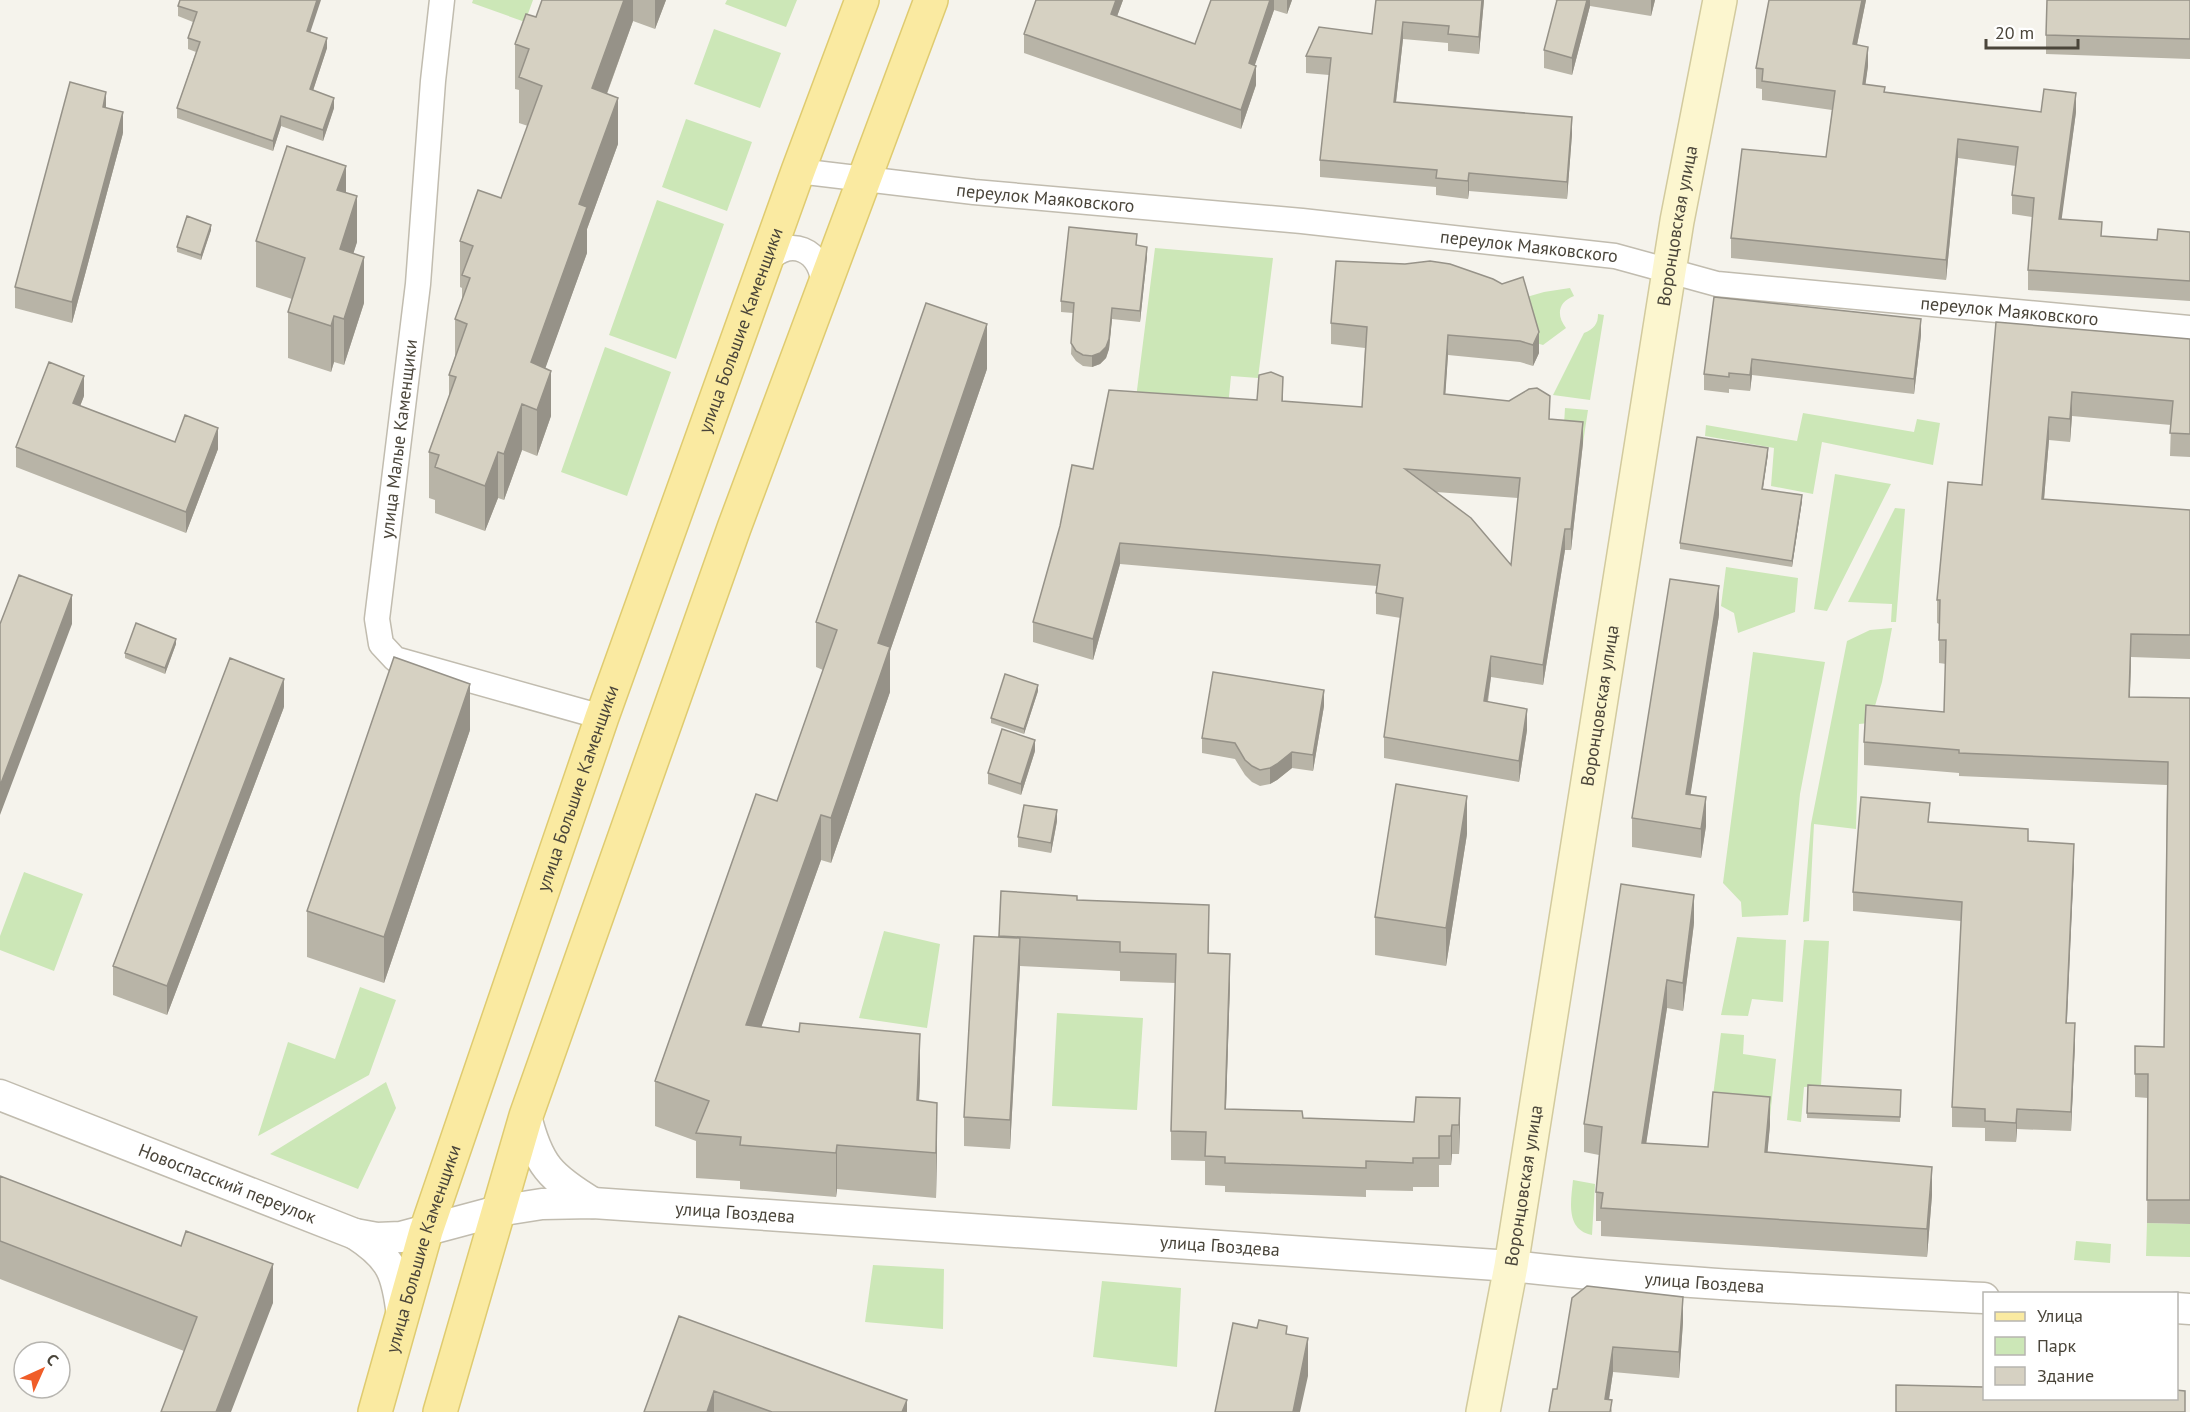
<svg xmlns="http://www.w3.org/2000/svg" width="2190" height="1412" font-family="'PT Sans',sans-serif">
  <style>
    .green { fill: #cce7b7 }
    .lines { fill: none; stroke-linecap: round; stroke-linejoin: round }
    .minor-casing { stroke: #c1bcaf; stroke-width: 27 }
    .tertiary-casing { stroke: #c1bcaf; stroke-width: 33 }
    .secondary-casing { stroke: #d2ca9e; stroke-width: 36 }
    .primary-casing { stroke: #dfcb70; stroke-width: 36 }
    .minor { stroke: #fff; stroke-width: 24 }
    .tertiary { stroke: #fff; stroke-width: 30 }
    .secondary { stroke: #fcf6cf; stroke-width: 33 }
    .primary { stroke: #faeaa1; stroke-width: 33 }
    .wall { fill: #b8b4a7; fill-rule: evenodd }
    .shaded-wall { fill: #969288 }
    .building { fill: #d6d1c2; stroke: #969288; stroke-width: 1.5; fill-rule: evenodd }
    .labels { text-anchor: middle; stroke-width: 5; stroke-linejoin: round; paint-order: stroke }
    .street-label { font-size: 18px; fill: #4a453a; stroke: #fff }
  </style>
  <rect width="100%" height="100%" fill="#f5f3ec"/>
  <path class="green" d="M473 0H533L525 22 472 3Z
    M727 0H797L786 27 725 4Z
    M714 29 781 53 760 108 694 84Z
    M686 119 752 142 727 211 662 187Z
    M657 200 724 224 676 359 609 335Z
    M1155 248 1273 258 1258 378 1231 376 1228 407 1136 398Z
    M1570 288 1574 296C1558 302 1556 315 1566 328L1543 345 1536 343 1523 298 1544 292Z
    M1598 314 1604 315 1590 400 1553 395 1584 333C1594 329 1598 324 1598 314Z
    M605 347 671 372 627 496 561 472Z
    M1565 408 1588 410 1583 443 1563 441Z
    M1803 413 1914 432 1917 419 1940 423 1933 465 1822 442 1813 494 1771 486 1774 448 1705 436 1706 425 1797 441Z
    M1835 474 1891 484 1827 611 1814 609Z
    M1895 508 1905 509 1896 622H1891L1892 604 1848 602Z
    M1726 567 1798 578 1795 612 1738 633 1734 613 1721 606Z
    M1892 628 1882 682 1870 723 1859 724 1856 829 1814 824 1809 921 1803 922 1811 824 1847 641 1870 630Z
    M1753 652 1825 662 1800 794 1788 915 1742 917 1741 902 1723 883Z
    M24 872 83 894 54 971 0 950V936Z
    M884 931 940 944 927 1028 859 1018Z
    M1737 937 1786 940 1783 1002 1752 999 1748 1016 1721 1015Z
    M1804 940 1829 941 1821 1086 1804 1087 1801 1122 1787 1120Z
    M360 987 396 1000 369 1075 258 1136 288 1042 335 1059Z
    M1057 1013 1143 1018 1137 1110 1052 1106Z
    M1721 1033 1744 1035 1743 1054 1776 1059 1770 1117 1711 1111Z
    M386 1082 396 1108 358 1189 270 1154Z
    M1573 1180 1595 1184 1592 1235C1565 1230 1571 1201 1573 1180Z
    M2147 1223 2190 1224V1257L2146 1256Z
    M2076 1241 2111 1244 2110 1263 2074 1260Z
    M873 1265 944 1269 943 1329 865 1322Z
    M1102 1281 1181 1288 1177 1367 1093 1357Z"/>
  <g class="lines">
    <g class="minor-casing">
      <g id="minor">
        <path d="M442 0 433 81 418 284 377 619 381 644 395 659 602 717"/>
        <path id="s1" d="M798 171 974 192 1302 221 1615 256 1717 284 2190 328"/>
        <path d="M763 267C786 232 826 249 823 290"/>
      </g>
    </g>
    <g class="tertiary-casing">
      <g id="tertiary">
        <path id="s2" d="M0 1095 355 1234 377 1238 401 1237 498 1211 542 1204 593 1203 1511 1266C1668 1284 1826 1290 1984 1298"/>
        <path d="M526 1116C538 1165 550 1177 593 1203"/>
        <path d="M355 1234C392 1258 397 1273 402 1316"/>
        <path d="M2176 1308 2190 1309"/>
      </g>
    </g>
    <g class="secondary-casing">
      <g id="secondary">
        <path id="s3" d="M1483 1412 1511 1266 1540 1083 1677 221 1720 0"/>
      </g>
    </g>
    <g class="primary-casing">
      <g id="primary">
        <path id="s4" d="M375 1412 426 1231 602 717 798 171 862 0"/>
        <path d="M440 1412 526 1116 734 528 931 0"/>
      </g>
    </g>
    <use href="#minor" class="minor"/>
    <use href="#tertiary" class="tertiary"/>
    <use href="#secondary" class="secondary"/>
    <use href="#primary" class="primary"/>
  </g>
  <path class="wall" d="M542 0H666L655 29 633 21 607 94 618 144 587 229V253L545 368 551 416 537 456 522 450 504 500 498 498 485 531 435 513V500L429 498V452L449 396V375L455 357V319L462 300V288L460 287V241L501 198 528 126 519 123V90L515 89V44L536 17Z
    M1123 0 1117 16 1195 44 1211 0H1292L1287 14 1274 10 1254 66 1256 85 1241 129 1024 53V34Z
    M1376 0H1484L1479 54 1448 51V43L1403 39 1396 102 1572 134 1567 199 1469 191 1468 199 1436 195V187L1320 177V160L1329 75 1306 73V56L1372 34Z
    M1555 0H1655L1651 16 1590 6 1572 75 1544 68V50L1557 1Z
    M1769 0H1866L1857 45 1868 66 1865 84 1885 92 2041 112H2076L2061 219 2102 236 2157 240 2190 232V301L2028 290V270L2032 217 2012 214V195L2016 166 1958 158 1946 280 1731 258V238L1826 157 1832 110 1762 100V89L1756 88V68Z
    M2190 0V59L2046 54V35Z
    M178 6 310 32 327 48 313 90 334 108 323 141 281 126 273 151 177 118V108L196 52 188 49V38L193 22 178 16Z
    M123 133 72 323 15 308V287Z
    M346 193 357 242 353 254 364 303 344 365 334 362 331 372 288 358V312L292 299 256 287V241Z
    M211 230 201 260 177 252V247Z
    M1137 245 1147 257 1140 322 1112 319 1109 349 1106 358 1100 364 1092 367 1083 366 1076 361 1071 354 1073 313 1061 312V301Z
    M1493 279 1539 353 1533 366 1520 362 1448 355 1445 394 1550 419 1583 443 1571 550H1565L1543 685 1491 677 1488 702 1527 730 1519 782 1384 758V737L1401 618 1376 614V593L1377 586 1120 564 1093 660 1033 642V622L1093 469 1257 400 1362 407 1365 348 1331 344V323ZM1436 492 1518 498 1511 565Z
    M1714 297 1921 335 1914 394 1752 375 1750 391 1729 389V393L1704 390V374Z
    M1996 322 2190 339V457L2170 456 2171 425 2072 416 2070 442 2049 440 2044 499 2190 510V659L2131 657 2130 697 2190 698V1224L2147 1223 2148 1098 2135 1097V1046L2164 1047 2167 785 1959 776V773L1864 765V742L1944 712 1946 664 1939 663V624L1937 623V600L1982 485Z
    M987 369 890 651V692L831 863 821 860 761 1027 920 1079 919 1100 937 1147 936 1198 837 1189 836 1197 740 1189V1181L696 1178V1141L655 1126V1081L777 801 823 670 816 667V622Z
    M84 396 80 406 175 442 218 449 186 533 16 467V447Z
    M1768 454 1763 489 1802 501 1792 567 1680 549V543Z
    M1719 615 1690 795 1706 826 1701 858 1632 847V818Z
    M176 644 165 674 125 658V653Z
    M1038 691 1024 734 991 723V718Z
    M1324 706 1313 771 1292 768 1277 780 1270 784 1260 786 1252 782 1245 775 1235 759 1202 753V738Z
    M284 707 167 1015 113 995V966Z
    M470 730 384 983 307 957V911Z
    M1035 751 1021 795 988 784V773Z
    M1057 821 1051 853 1018 847V837Z
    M1930 822 2028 841 2074 863 2066 1023 2075 1043 2071 1131 2017 1129 2016 1142 1985 1141V1128L1952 1127V1107L1961 921 1853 911V892Z
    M1467 834 1446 966 1375 955V917Z
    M1001 891 1077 900 1209 933V953L1230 983 1226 1109 1303 1118 1414 1122 1460 1098 1459 1154H1452L1451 1165H1439V1187H1413V1191L1366 1190V1197L1225 1192V1186L1205 1185V1161L1171 1160V1131L1176 983 1120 981V971L1020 966 1010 1149 964 1146V1117L999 937Z
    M1694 923 1683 1011 1667 1008 1646 1143 1708 1147 1770 1125 1767 1153 1932 1195 1927 1257 1601 1236V1221H1596V1192L1599 1155 1584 1152V1124Z
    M1901 1090 1900 1122 1807 1118V1113Z
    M0 1176 273 1303 184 1351 0 1279Z
    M1572 1298 1683 1322 1679 1378 1613 1372 1609 1399 1612 1412 1557 1389Z
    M679 1316 907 1412H644Z"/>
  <path class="shaded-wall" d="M317 0H321L307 42V31Z
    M624 0H633V21L592 134V88Z
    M655 0H666L655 29Z
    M1116 0H1123L1111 33V14Z
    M1270 0H1274V10L1249 82V63Z
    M1287 0H1292L1287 14Z
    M1482 0H1484L1479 54V37Z
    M1587 0H1590V6L1572 75V58Z
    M1651 0H1655L1651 16Z
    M1862 0H1866L1853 64V44Z
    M1403 22V39L1394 119V102Z
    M327 38V48L310 100V89Z
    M1868 47V66L1863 103V84Z
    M1256 66V85L1241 129V110Z
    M106 92V112L103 107Z
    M2076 93V112L2059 239V219Z
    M334 98V108L323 141V130Z
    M618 98V144L587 229V253L531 408V362L579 204Z
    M123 112V133L72 323V302Z
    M281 116V126L273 151V141Z
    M1572 117V134L1567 199V182Z
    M1958 139V158L1946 280V260Z
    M346 166V211L337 190Z
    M1469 173V191L1468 199V181Z
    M357 196V242L340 295V249Z
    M211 225V230L201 260V255Z
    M1147 247V257L1140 322V311Z
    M364 257V303L344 365V319Z
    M1112 308V319L1109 349 1106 358 1100 364 1092 367V356Z
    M334 316V362L331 372V326Z
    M1921 319V335L1914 394V379Z
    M987 324V369L890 651V692L831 863V818L878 643Z
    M1539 332V353L1533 366V345Z
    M1448 335V355L1444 415V394Z
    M1752 359V375L1750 391V375Z
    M551 371V416L537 456V410Z
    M84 376V396L73 424V403Z
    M1283 377V398L1282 422V401Z
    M2072 392V416L2070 442V419Z
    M522 404V450L504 500V454Z
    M2049 417V440L2042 523V499Z
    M1583 422V443L1571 550V529Z
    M218 428V449L186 533V512Z
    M1768 448V454L1762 494V489Z
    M498 452V498L485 531V486Z
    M1802 495V501L1792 567V561Z
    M1565 529V550L1543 685V665Z
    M1120 543V564L1093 660V639Z
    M1719 586V615L1686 823V794Z
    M72 595V624L0 815V786Z
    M2131 634V657L2129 721V697Z
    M176 639V644L165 674V668Z
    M1491 656V677L1484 722V701Z
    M284 679V707L167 1015V986Z
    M470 684V730L384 983V937Z
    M1038 685V691L1024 734V729Z
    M1324 690V706L1313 771V755Z
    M1527 709V730L1519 782V761Z
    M1035 740V751L1021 795V784Z
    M1292 752V768L1277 780 1270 784V768Z
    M1467 796V834L1446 966V928Z
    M1706 797V826L1701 858V829Z
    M1057 810V821L1051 853V843Z
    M821 815V860L746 1070V1025Z
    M2074 844V863L2066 1043V1023Z
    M1694 895V923L1683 1011V983Z
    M1020 938V967L1010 1149V1120Z
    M1230 954V983L1225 1137V1109Z
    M1667 980V1008L1642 1171V1143Z
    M2075 1023V1043L2071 1131V1112Z
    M920 1034V1079L917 1144V1100Z
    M1770 1097V1125L1765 1181V1152Z
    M1460 1098V1127L1459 1154V1125Z
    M937 1103V1147L936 1198V1153Z
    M2017 1109V1129L2016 1142V1123Z
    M1452 1125V1154L1451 1165V1136Z
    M837 1145V1189L836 1197V1153Z
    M1932 1167V1195L1927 1257V1229Z
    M273 1264V1303L231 1412H216Z
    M1683 1297V1322L1679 1378V1352Z
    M1308 1338V1376L1300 1412H1293Z
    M1613 1347V1372L1607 1412 1605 1399Z
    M714 1391V1412H707Z
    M907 1400V1412H902Z"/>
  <path class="building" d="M180 0H317L307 31 327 38 310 89 334 98 323 130 281 116 273 141 177 108 200 42 188 38 197 12 178 6Z
    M542 0H624L592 88 618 98 579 204 587 207 531 362 551 371 537 410 522 404 504 454 498 452 485 486 435 467 439 455 429 452 456 377 449 375 467 324 455 319 470 278 462 275 473 246 460 241 478 190 501 198 542 86 519 77 529 49 515 44 526 14 536 17Z
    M1036 0H1116L1111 14 1195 44 1211 0H1270L1249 63 1256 66 1241 110 1024 34Z
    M1376 0H1482L1479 37 1448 34 1449 26 1403 22 1394 102 1572 117 1567 182 1469 173 1468 181 1436 178 1437 170 1320 160 1331 58 1306 56 1319 27 1372 34Z
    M1557 0H1587L1572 58 1544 50Z
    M1769 0H1862L1853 44 1868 47 1863 84 1885 87 1884 92 2041 112 2044 89 2076 93 2059 219 2102 222 2101 236 2157 240 2158 229 2190 232V281L2028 270 2034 198 2012 195 2018 147 1958 139 1946 260 1731 238 1742 149 1826 157 1835 91 1762 81 1763 69 1756 68Z
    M2047 0H2190V39L2046 35Z
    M70 82 106 92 103 107 123 112 72 302 15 287Z
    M287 146 346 166 337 190 357 196 340 249 364 257 344 319 334 316 331 326 288 312 305 258 256 241Z
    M187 216 211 225 201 255 177 247Z
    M1069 227 1137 234 1136 245 1147 247 1140 311 1112 308 1109 339 1106 347 1100 353 1092 356 1083 355 1076 351 1071 343 1074 303 1061 301Z
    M1336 261 1405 264 1430 261 1450 264 1493 279 1502 284 1523 277 1539 332 1533 345 1520 341 1448 335 1444 394 1509 401 1529 389 1537 388 1550 396 1549 419 1583 422 1571 529H1565L1543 665 1491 656 1484 701 1527 709 1519 761 1384 737 1403 598 1376 593 1380 565 1120 543 1093 639 1033 622 1060 526 1072 465 1093 469 1109 390 1257 400 1259 375 1271 372 1283 377 1282 401 1362 407 1367 327 1331 323ZM1405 469 1520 478 1511 565 1471 518Z
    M1714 297 1921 319 1914 379 1752 359 1750 375 1729 373V377L1704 374Z
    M926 303 987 324 878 643 890 647 831 818 821 815 746 1025 799 1032 800 1023 920 1034 917 1100 937 1103 936 1153 837 1145 836 1153 740 1145 741 1137 696 1133 709 1101 655 1081 756 794 777 801 837 630 816 622Z
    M1996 322 2190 339V434L2170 433 2173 401 2072 392 2070 419 2049 417 2042 499 2190 510V635L2131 634 2129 697 2190 698V1200H2147L2148 1074H2135V1046L2164 1047 2168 762 1959 753V750L1864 742 1866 705 1944 712 1946 640H1939L1940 600H1937L1948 482 1982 485Z
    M49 362 84 376 73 403 175 442 185 415 218 428 186 512 16 447Z
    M1697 437 1768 448 1762 489 1802 495 1792 561 1680 543Z
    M19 575 72 595 0 786V624Z
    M1670 579 1719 586 1686 794 1706 797 1701 829 1632 818Z
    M136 623 176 639 165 668 125 653Z
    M394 657 470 684 384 937 307 911Z
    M230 658 284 679 167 986 113 966Z
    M1213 672 1324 690 1313 755 1292 752 1277 764 1270 768 1260 770 1252 766 1245 760 1235 743 1202 738Z
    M1005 674 1038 685 1024 729 991 718Z
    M1002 729 1035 740 1021 784 988 773Z
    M1396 784 1467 796 1446 928 1375 917Z
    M1861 797 1930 803 1928 822 2028 829V841L2074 844 2066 1023H2075L2071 1112 2017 1109 2016 1123 1985 1121V1109L1952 1107 1962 902 1853 892Z
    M1024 805 1057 810 1051 843 1018 837Z
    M1621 884 1694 895 1683 983 1667 980 1642 1143 1708 1147 1713 1092 1770 1097 1765 1152 1932 1167 1927 1229 1601 1208 1603 1193 1596 1192 1602 1127 1584 1124Z
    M1001 891 1077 896V900L1209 905 1208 953 1230 954 1225 1109 1302 1111 1303 1118 1414 1122 1416 1097 1460 1098 1459 1125H1452L1451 1136H1439V1158H1413V1163L1366 1161V1168L1225 1163V1157L1205 1156 1206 1132 1171 1131 1176 954 1120 952V942L999 936Z
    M974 936 1020 938 1010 1120 964 1117Z
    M1808 1085 1901 1090 1900 1117 1807 1113Z
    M0 1176 181 1246 186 1231 273 1264 216 1412H161L197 1317 0 1241Z
    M1587 1286 1683 1297 1679 1352 1613 1347 1605 1399 1612 1400 1610 1412H1549L1553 1389H1557L1572 1298Z
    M679 1316 907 1400 902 1412H772L714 1391 707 1412H644Z
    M1259 1320 1287 1326 1286 1334 1308 1338 1293 1412H1215L1233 1323 1257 1328Z
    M1896 1385 1984 1387V1398H2176V1390L2185 1391V1412H1896Z"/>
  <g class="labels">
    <g class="street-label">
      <text dy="6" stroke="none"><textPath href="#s1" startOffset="249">переулок Маяковского</textPath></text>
      <text dy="6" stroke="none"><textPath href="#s3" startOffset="1202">Воронцовская улица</textPath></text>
      <text dy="6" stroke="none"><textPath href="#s1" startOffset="735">переулок Маяковского</textPath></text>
      <text dy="6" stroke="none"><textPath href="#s1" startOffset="1221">переулок Маяковского</textPath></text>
      <text dy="6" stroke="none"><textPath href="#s4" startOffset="1142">улица Большие Каменщики</textPath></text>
      <text transform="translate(399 439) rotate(-83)" y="6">улица Малые Каменщики</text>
      <text dy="6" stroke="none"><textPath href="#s3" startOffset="716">Воронцовская улица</textPath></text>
      <text dy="6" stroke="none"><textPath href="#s4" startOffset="656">улица Большие Каменщики</textPath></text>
      <text dy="6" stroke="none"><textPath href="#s2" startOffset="244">Новоспасский переулок</textPath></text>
      <text dy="6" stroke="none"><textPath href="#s3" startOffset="230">Воронцовская улица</textPath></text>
      <text dy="6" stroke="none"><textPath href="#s2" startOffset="766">улица Гвоздева</textPath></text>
      <text dy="6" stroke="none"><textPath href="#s2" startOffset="1252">улица Гвоздева</textPath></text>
      <text dy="6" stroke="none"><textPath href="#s4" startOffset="170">улица Большие Каменщики</textPath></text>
      <text dy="6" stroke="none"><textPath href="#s2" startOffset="1738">улица Гвоздева</textPath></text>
    </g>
  </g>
  <rect x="1983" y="1292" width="195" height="108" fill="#ffffff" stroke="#b7b5b0" stroke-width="1.5"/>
  <rect x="1995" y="1312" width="30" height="9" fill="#faeaa1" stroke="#b7b5b0" stroke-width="1.5"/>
  <text x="2037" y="1322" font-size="18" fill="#4a453a">Улица</text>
  <rect x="1995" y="1337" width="30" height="18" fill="#cce7b7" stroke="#b7b5b0" stroke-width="1.5"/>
  <text x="2037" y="1352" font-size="18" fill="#4a453a">Парк</text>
  <rect x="1995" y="1367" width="30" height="18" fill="#d6d1c2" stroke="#b7b5b0" stroke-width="1.5"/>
  <text x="2037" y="1382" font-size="18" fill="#4a453a">Здание</text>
  <g transform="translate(42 1370) rotate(45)"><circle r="28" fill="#ffffff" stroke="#b7b5b0" stroke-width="1.5"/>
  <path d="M0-4.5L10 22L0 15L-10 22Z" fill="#f05d28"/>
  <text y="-9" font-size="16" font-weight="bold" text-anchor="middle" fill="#4a453a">С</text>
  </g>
  <path d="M1986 39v9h92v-9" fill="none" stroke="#4a453a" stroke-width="3"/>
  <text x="1995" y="39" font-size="18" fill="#4a453a" stroke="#ffffff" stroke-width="4.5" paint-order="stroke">20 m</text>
</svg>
